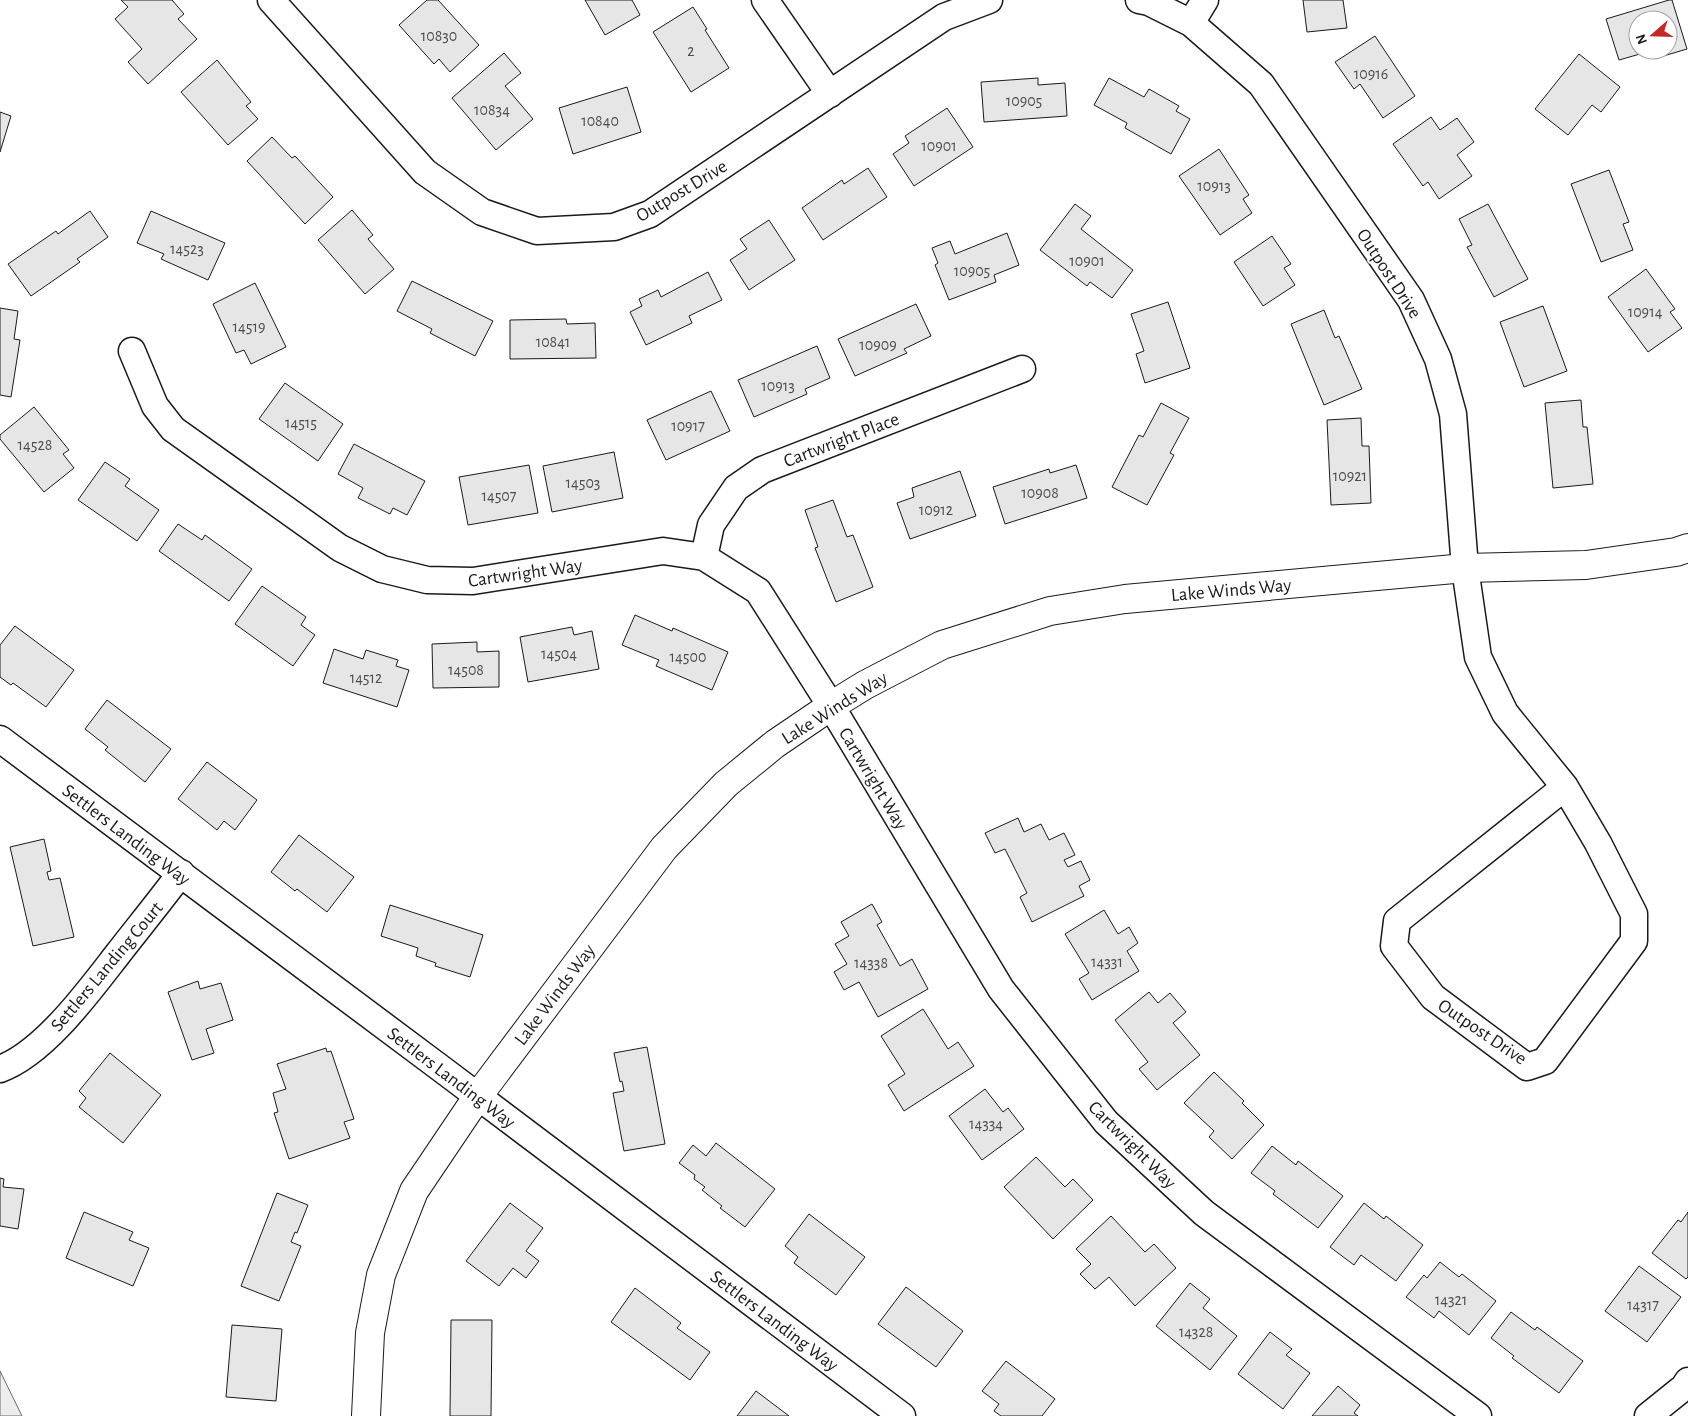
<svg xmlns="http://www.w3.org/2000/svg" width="1688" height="1416" font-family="'Alegreya Sans',sans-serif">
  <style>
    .built { fill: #ededed; stroke: #6a6a6a }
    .building { fill: #e6e6e6; stroke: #1a1a1a }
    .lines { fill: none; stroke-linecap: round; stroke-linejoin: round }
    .street-casing { stroke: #1a1a1a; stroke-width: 29 }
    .secondary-casing { stroke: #1a1a1a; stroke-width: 30 }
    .street { stroke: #fff; stroke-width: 26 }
    .secondary { stroke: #fff; stroke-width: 28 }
    .labels { text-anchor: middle; stroke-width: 4; stroke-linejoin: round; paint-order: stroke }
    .number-label { font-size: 16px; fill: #4d4d4d }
    .street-label { font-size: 19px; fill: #1a1a1a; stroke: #fff }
  </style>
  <rect width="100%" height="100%" fill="#fff"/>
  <path class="built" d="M0 1371 22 1416H0Z"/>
  <path class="building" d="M121 0H172L184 14 178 19 197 39 148 84 128 62 142 49 115 19 128 7Z
    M427 0H438L479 45 450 72 439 59 434 64 399 25Z
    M585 0H632L640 15 605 35Z
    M1303 0H1343L1347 28 1307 32Z
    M1669 0H1672L1687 49 1660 57 1657 50H1668V20H1638V50H1654L1619 60 1606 19Z
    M693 7 707 29 705 30 729 68 691 92 653 32Z
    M1375 36 1415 96 1383 118 1360 84 1354 89 1335 62Z
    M504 53 521 73 505 86 533 119 496 150 452 98Z
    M1579 54 1620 87 1601 112 1592 105 1568 135 1535 109Z
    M217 60 251 102 246 106 258 119 228 145 181 92Z
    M1038 78V85L1065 83 1067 116 984 122 981 82Z
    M1109 78 1144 97 1149 89 1179 106 1176 111 1190 119 1171 154 1125 128 1127 123 1094 105Z
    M627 87 641 132 573 154 559 108Z
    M947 108 973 147 914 186 893 154 909 143 905 136Z
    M0 112 11 116 0 152Z
    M1431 117 1440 130 1457 118 1474 142 1457 155 1472 176 1439 199 1428 182 1423 186 1393 144Z
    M272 137 292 158 295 156 333 197 305 224 247 161Z
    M1219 149 1249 195 1243 199 1252 213 1220 235 1179 176Z
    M868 168 887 197 823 240 802 208 842 180 844 184Z
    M1609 170 1629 222 1623 224 1633 250 1601 262 1571 184Z
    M1075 204 1091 216 1081 229 1133 270 1112 298 1090 282 1087 286 1040 250Z
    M1488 204 1528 279 1494 297 1467 247 1472 245 1459 219Z
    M352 210 373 235 368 239 394 269 365 294 318 240Z
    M90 211 108 237 77 259 80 262 31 296 8 264 56 231 58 234Z
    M151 211 225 243 208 280 161 259 164 254 137 243Z
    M769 220 795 260 749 290 730 260 747 249 740 239Z
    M1007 233 1019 265 994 275 996 282 949 300 935 265 938 263 932 248 950 241 955 254Z
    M1272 236 1291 264 1284 268 1295 285 1263 306 1234 262Z
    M1646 269 1675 309 1670 312 1682 328 1648 352 1608 297Z
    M708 272 722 300 689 316 692 323 646 345 630 312 642 306 639 299 658 290 661 297Z
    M412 281 493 321 475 356 430 333 432 329 397 311Z
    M255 283 286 347 251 364 244 350 236 353 213 304Z
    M1168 302 1190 368 1145 383 1136 354 1144 351 1131 314Z
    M916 304 931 336 904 349 907 353 855 376 838 339Z
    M1543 306 1567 371 1524 387 1500 322Z
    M0 308 18 311 14 339 20 340 11 397 0 395Z
    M1324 310 1335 338 1339 336 1362 389 1324 405 1291 324Z
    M566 319 567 324 595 323 596 358 510 359V320Z
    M817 346 830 378 805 389 807 394 754 417 738 380Z
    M285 383 343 424 318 461 259 419Z
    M711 391 730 431 666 460 647 420Z
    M1581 400 1583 427H1587L1593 484 1553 488 1545 403Z
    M1161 403 1189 418 1170 453 1174 455 1147 505 1112 487 1139 435 1143 437Z
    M34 407 69 450 63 454 74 468 44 492 0 439V435Z
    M1361 418 1362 446H1369L1371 503 1331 505 1327 420Z
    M354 444 425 481 407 515 393 508 390 514 358 498 363 488 338 474Z
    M614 452 623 498 552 512 543 466Z
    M105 462 130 479 125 486 159 510 137 541 78 500Z
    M529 465 538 513 468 525 459 477Z
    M1076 465 1087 498 1005 524 993 487 1049 469 1050 473Z
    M960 471 976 516 910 539 897 503 914 497 912 488Z
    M833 500 847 537 853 535 873 587 836 602 815 548 818 547 805 510Z
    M178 524 202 540 205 535 252 569 229 601 159 551Z
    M262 586 306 617 301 625 315 635 293 666 235 624Z
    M635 615 672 631 673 628 728 652 712 690 656 666 659 660 622 645Z
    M15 626 74 670 46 707 13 683 11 685 0 677V645Z
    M572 627 574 635 592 631 599 669 528 682 520 637Z
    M477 642V652L499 651V687L433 688 432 644Z
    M334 649 363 659 366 650 398 660 396 666 409 670 397 707 323 683Z
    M107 700 171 749 145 782 105 750 108 747 85 729Z
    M207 762 257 800 235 830 224 821 217 830 178 799Z
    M1018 818 1024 832 1041 824 1049 840 1064 833 1075 855 1064 860 1068 867 1081 861 1090 880 1079 886 1084 896 1032 922 1020 897 1027 893 1005 849 995 853 985 833Z
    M299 835 354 877 327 912 297 889 295 891 271 872Z
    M44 839 51 871 47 872 49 880 60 878 74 937 33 946 10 847Z
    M872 904 882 922 877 925 900 966 912 959 928 989 878 1017 859 982 844 990 834 972 847 964 835 944 849 936 841 922Z
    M390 905 483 935 470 977 435 966 436 963 416 956 418 948 381 936Z
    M1104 910 1118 934 1129 927 1138 943 1127 951 1139 971 1092 1000 1079 979 1089 973 1065 934Z
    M198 981 200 989 221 983 233 1020 206 1029 214 1053 192 1060 168 992Z
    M1149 992 1158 1003 1170 993 1186 1012 1173 1023 1200 1055 1157 1090 1139 1069 1148 1062 1115 1020Z
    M923 1009 948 1049 958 1042 974 1066 904 1111 888 1085 905 1074 881 1036Z
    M647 1047 665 1144 624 1151 613 1093 624 1091 622 1081 620 1082 614 1053Z
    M326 1048 327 1052 331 1051 354 1119 344 1122 350 1138 289 1159 274 1113 278 1112 273 1093 286 1089 277 1064Z
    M110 1053 161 1095 123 1143 79 1107 86 1098 79 1091Z
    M1214 1072 1244 1101 1242 1103 1264 1125 1232 1159 1209 1137 1214 1131 1184 1103Z
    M985 1089 1003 1112 1008 1108 1024 1129 982 1160 949 1116Z
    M716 1143 775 1189 745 1227 720 1208 722 1206 702 1190 705 1187 694 1179 695 1175 679 1163 693 1145 706 1156Z
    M1272 1146 1296 1165 1298 1161 1343 1196 1318 1228 1273 1194 1275 1191 1251 1173Z
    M1036 1157 1065 1187 1073 1179 1093 1200 1053 1239 1004 1187Z
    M0 1178 4 1179 3 1187 24 1189 18 1229 0 1226Z
    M277 1193 308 1205 297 1233 295 1232 291 1242 301 1246 279 1301 241 1286Z
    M510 1203 543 1228 526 1251 539 1261 526 1278 513 1268 499 1286 466 1261Z
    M1364 1203 1384 1219 1386 1216 1423 1245 1396 1281 1361 1255 1354 1265 1330 1247Z
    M84 1212 133 1232 129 1240 149 1248 133 1286 66 1258Z
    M1688 1212V1277L1686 1279 1652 1253 1678 1220 1681 1222Z
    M809 1214 865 1257 836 1295 794 1263 798 1257 785 1246Z
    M1111 1216 1145 1252 1154 1244 1176 1268 1135 1306 1109 1277 1095 1289 1080 1274 1091 1264 1076 1249Z
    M1440 1262 1459 1277 1462 1274 1496 1301 1469 1335 1439 1311 1434 1318 1406 1297 1424 1275 1427 1278Z
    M1639 1266 1681 1297 1647 1342 1605 1311Z
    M1190 1283 1210 1299 1203 1308 1237 1336 1210 1370 1156 1326Z
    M906 1287 963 1331 936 1367 878 1324Z
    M635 1288 681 1323 677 1328 710 1352 690 1380 611 1322Z
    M1511 1312 1535 1330 1537 1327 1583 1361 1559 1393 1512 1358 1514 1356 1491 1338Z
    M451 1320H492L491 1416H450Z
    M232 1325 282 1329 276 1401 226 1397Z
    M1270 1332 1292 1349 1286 1355 1310 1373 1283 1409 1238 1374Z
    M1006 1361 1055 1399 1042 1416H1001L994 1411 999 1404 982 1391Z
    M1338 1386 1360 1405 1354 1413 1358 1416H1312Z
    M756 1391 789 1416H737Z"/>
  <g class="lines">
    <g class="street-casing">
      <path id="street" d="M271 0 425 172 482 212 537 231 614 227 650 214 944 17 989 0
        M765 0 830 94
        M1139 0 1149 2 1191 23 1261 84 1411 300 1438 359 1453 414 1465 568 1478 657 1505 713 1565 787 1598 843 1634 914V941L1545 1061 1527 1067 1433 997 1394 946 1397 921 1565 787
        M1191 23 1205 0
        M132 351 155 406 173 429 340 548 382 569 427 580 473 581 663 551 704 557 758 591 831 706 1001 989 1106 1122 1204 1213 1478 1416
        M704 557 711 525 736 488 762 470 1022 369
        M0 739 443 1070 902 1416
        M0 1069C44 1053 89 991 117 955 138 928 160 901 181 873
        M1648 1416 1684 1387 1688 1381"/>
    </g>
    <g class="secondary-casing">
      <path id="secondary" d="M366 1416 370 1333 381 1275 414 1191 478 1096 664 848 726 784 775 744 831 706 865 685 942 645 1050 611 1125 599 1465 568 1586 565 1676 552 1688 548"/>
    </g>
    <use href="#street" class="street"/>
    <use href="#secondary" class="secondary"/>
  </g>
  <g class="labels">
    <g class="number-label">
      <text x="439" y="41">10830</text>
      <text x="691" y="56">2</text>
      <text x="1371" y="79">10916</text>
      <text x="1024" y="106">10905</text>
      <text x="492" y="115">10834</text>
      <text x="600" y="126">10840</text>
      <text x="939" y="151">10901</text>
      <text x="1214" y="191">10913</text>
      <text x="187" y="254">14523</text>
      <text x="1087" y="266">10901</text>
      <text x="972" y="276">10905</text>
      <text x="1645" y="317">10914</text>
      <text x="249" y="332">14519</text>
      <text x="553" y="347">10841</text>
      <text x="878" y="350">10909</text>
      <text x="778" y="391">10913</text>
      <text x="301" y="428">14515</text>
      <text x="688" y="431">10917</text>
      <text x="35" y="450">14528</text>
      <text x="1350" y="481">10921</text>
      <text x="583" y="488">14503</text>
      <text x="1040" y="498">10908</text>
      <text x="499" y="501">14507</text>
      <text x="936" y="515">10912</text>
      <text x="559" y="659">14504</text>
      <text x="688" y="662">14500</text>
      <text x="466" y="675">14508</text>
      <text x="366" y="683">14512</text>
      <text x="1107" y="967">14331</text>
      <text x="871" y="968">14338</text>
      <text x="986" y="1129">14334</text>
      <text x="1451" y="1305">14321</text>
      <text x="1643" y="1310">14317</text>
      <text x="1196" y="1337">14328</text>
    </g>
    <g class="street-label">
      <text transform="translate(681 190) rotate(-31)" y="7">Outpost Drive</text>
      <text transform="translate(1390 273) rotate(57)" y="7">Outpost Drive</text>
      <text transform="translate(841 439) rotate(-21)" y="7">Cartwright Place</text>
      <text transform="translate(525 572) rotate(-8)" y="7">Cartwright Way</text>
      <text transform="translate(1231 589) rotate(-5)" y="7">Lake Winds Way</text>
      <text transform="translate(834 707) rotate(-32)" y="7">Lake Winds Way</text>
      <text transform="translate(874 778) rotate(59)" y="7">Cartwright Way</text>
      <text transform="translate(127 834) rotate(37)" y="7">Settlers Landing Way</text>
      <text transform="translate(106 966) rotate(-50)" y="7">Settlers Landing Court</text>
      <text transform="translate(554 994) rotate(-53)" y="7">Lake Winds Way</text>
      <text transform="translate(1483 1031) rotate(34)" y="7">Outpost Drive</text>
      <text transform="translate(452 1077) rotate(37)" y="7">Settlers Landing Way</text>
      <text transform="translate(1133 1144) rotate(45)" y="7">Cartwright Way</text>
      <text transform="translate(775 1320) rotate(37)" y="7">Settlers Landing Way</text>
    </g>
  </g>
  <g transform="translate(1653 35) rotate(250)"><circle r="24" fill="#ffffff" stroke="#a3a3a3"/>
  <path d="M0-4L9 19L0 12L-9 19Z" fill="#c62828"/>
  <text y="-8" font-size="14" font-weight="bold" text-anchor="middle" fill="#1a1a1a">N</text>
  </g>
</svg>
